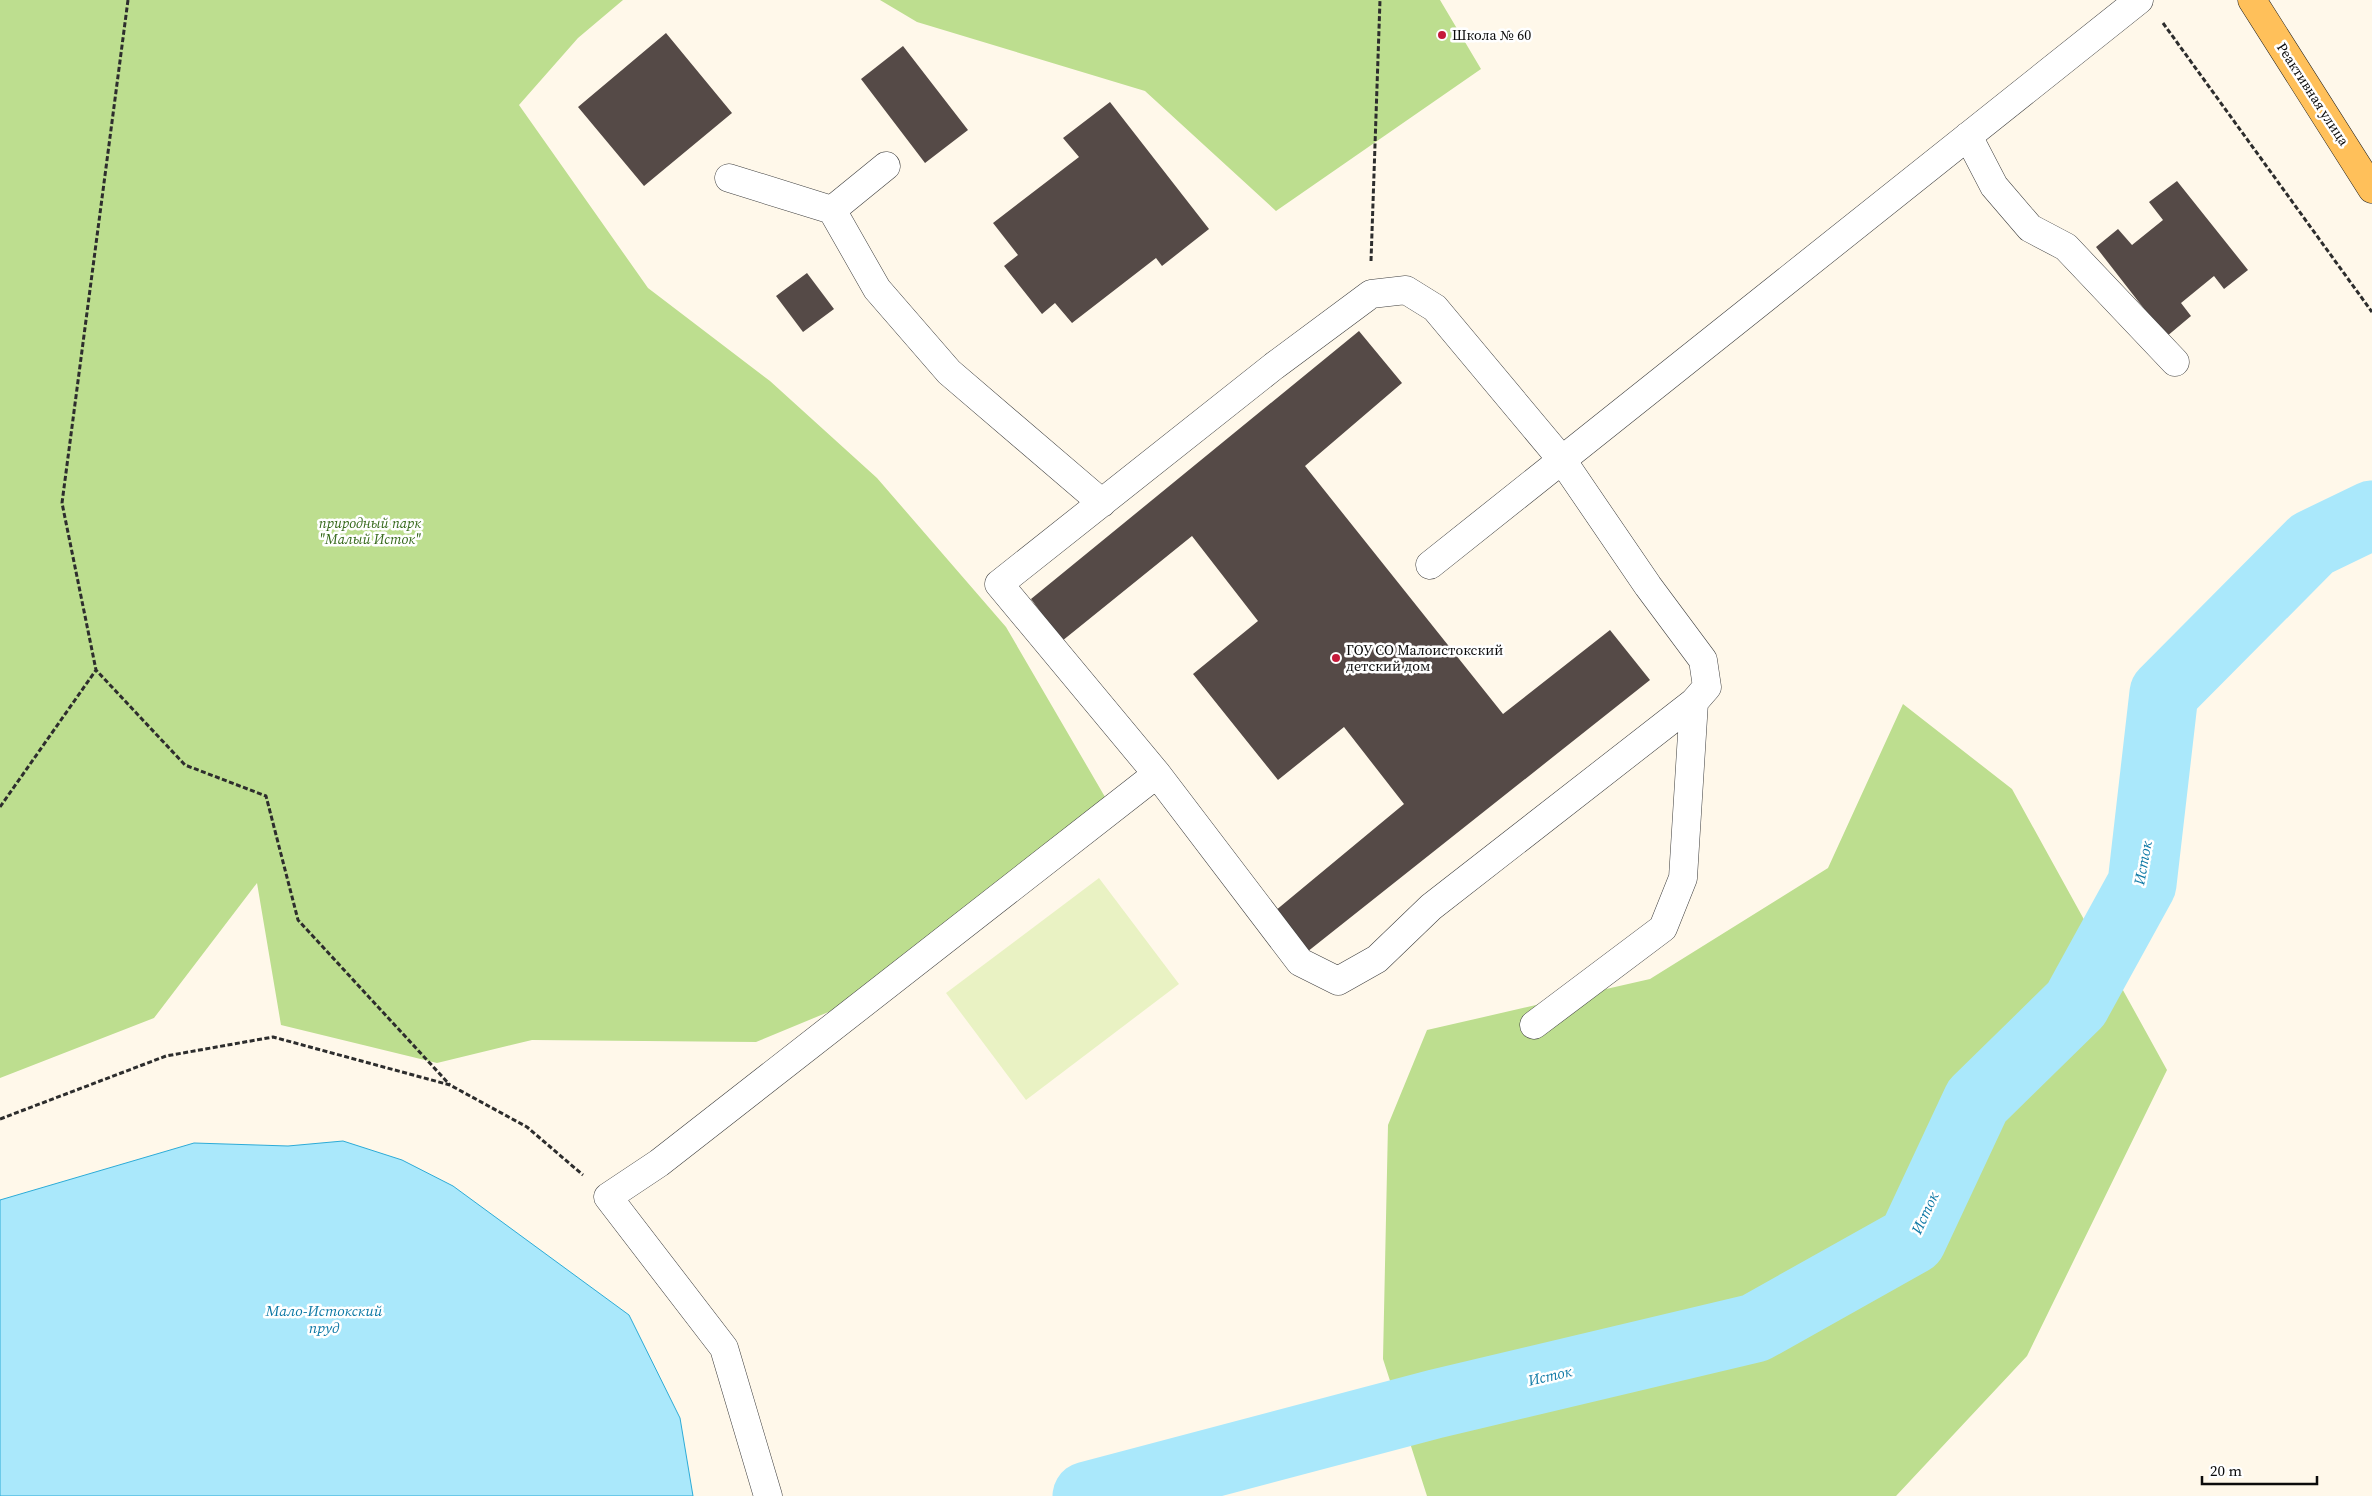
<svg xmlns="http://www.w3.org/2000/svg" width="2372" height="1496" font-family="'Source Serif 4',serif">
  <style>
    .forest { fill: #bdde8f }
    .pitch { fill: #e9f2c3 }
    .water { fill: #aae8fb; stroke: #2cabd7 }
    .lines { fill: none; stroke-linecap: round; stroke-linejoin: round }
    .river { stroke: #aae8fb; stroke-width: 69 }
    .building { fill: #554a47 }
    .minor-casing { stroke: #3e3e3e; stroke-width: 29 }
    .major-casing { stroke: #1c1c1c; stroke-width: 29 }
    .path { stroke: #2d2d2d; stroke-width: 3; stroke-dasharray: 5 2.5; stroke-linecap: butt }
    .minor { stroke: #fff; stroke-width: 28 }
    .major { stroke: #ffc05a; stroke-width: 28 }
    .poi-dot { fill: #c51a3a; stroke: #fff; stroke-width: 2 }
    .labels { text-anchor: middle; stroke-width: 5; stroke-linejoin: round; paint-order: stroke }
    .poi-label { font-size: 14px; fill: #0b0b0b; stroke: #fff; text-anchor: start }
    .street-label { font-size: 14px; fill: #0b0b0b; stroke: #fff }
    .park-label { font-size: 14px; font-style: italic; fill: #336718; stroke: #fff }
    .water-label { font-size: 15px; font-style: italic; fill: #0c78a5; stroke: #fff }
  </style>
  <rect width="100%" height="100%" fill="#fff8ea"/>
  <path class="forest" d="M0 0H623L578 38 519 105 648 288 770 381 877 478 1006 627 1112 809 925 972 756 1042 532 1040 437 1063 281 1025 257 883 154 1018 0 1078Z
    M880 0H1440L1481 69 1276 211 1145 91 917 22Z
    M1903 704 2012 789 2167 1070 2027 1356 1896 1496H1427L1383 1359 1388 1125 1427 1030 1650 979 1828 868Z"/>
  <path class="pitch" d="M1099 878 1179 984 1026 1100 946 993Z"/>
  <path class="water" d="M343 1141 402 1160 453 1186 629 1315 680 1418 693 1496H0V1200L194 1143 288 1146Z"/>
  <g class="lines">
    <path class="river" d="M1087 1496 1435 1404 1755 1328 1912 1240 1977 1101 2076 1004 2142 884 2164 693 2312 544 2372 515"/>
  </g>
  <path class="building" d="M666 33 732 113 644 186 578 107Z
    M903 46 968 130 925 163 861 79Z
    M1110 102 1209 229 1162 266 1156 258 1072 323 1055 303 1042 314 1004 266 1018 255 993 223 1079 157 1063 138Z
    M2177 181 2248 270 2224 289 2214 276 2181 303 2191 316 2166 337 2096 247 2118 229 2132 245 2163 220 2149 202Z
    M807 273 834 309 803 332 776 296Z
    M1359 331 1402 383 1305 466 1503 714 1610 630 1650 680 1307 952 1275 911 1404 804 1344 727 1278 780 1193 674 1258 621 1192 536 1062 641 1031 599Z"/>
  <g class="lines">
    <g class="minor-casing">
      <path id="minor" d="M1968 136 1994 186 2030 228 2066 247 2175 362
        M729 178 832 210 877 289 949 372 1102 503
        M832 210 886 166
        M1406 290 1435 308 1562 460 1648 586 1703 660 1707 687 1694 702 1431 907 1377 959 1338 981 1300 962 1157 774 999 584 1274 366 1371 294Z
        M1430 565 2139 0
        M1534 1025 1663 928 1683 878 1694 702
        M768 1496 724 1348 608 1197 659 1163 1157 774"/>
    </g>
    <g class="major-casing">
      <path id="major" d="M2252 0 2372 189"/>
    </g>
    <path class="path" d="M128 0 62 503 96 670 185 765 266 796 298 920 450 1085
      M2163 23 2372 312
      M1371 261 1380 0
      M0 807 96 670
      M0 1119 166 1056 273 1037 450 1085 527 1127 583 1175"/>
    <use href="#minor" class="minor"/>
    <use href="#major" class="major"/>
  </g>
  <g class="poi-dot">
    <circle cx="1442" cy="35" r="5"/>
    <circle cx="1336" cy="658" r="5"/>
  </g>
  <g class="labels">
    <g class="poi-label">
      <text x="1452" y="40">Школа № 60</text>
      <text x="1346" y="655">ГОУ СО Малоистокский<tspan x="1346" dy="16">детский дом</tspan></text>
    </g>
    <g class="street-label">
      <text transform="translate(2313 94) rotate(57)" y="5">Реактивная улица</text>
    </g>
    <g class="park-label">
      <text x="370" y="528">природный парк<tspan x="370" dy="16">"Малый Исток"</tspan></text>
    </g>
    <g class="water-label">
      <text transform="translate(2143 863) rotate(-80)" y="5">Исток</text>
      <text transform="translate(1925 1213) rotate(-65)" y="5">Исток</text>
      <text x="324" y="1316">Мало-Истокский<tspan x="324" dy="17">пруд</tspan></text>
      <text transform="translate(1550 1376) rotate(-13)" y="5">Исток</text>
    </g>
  </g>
  <path d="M2202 1476v8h115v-8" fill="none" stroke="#0b0b0b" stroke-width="2.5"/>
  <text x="2210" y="1476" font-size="15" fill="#0b0b0b" stroke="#ffffff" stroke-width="4" paint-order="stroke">20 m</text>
</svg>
